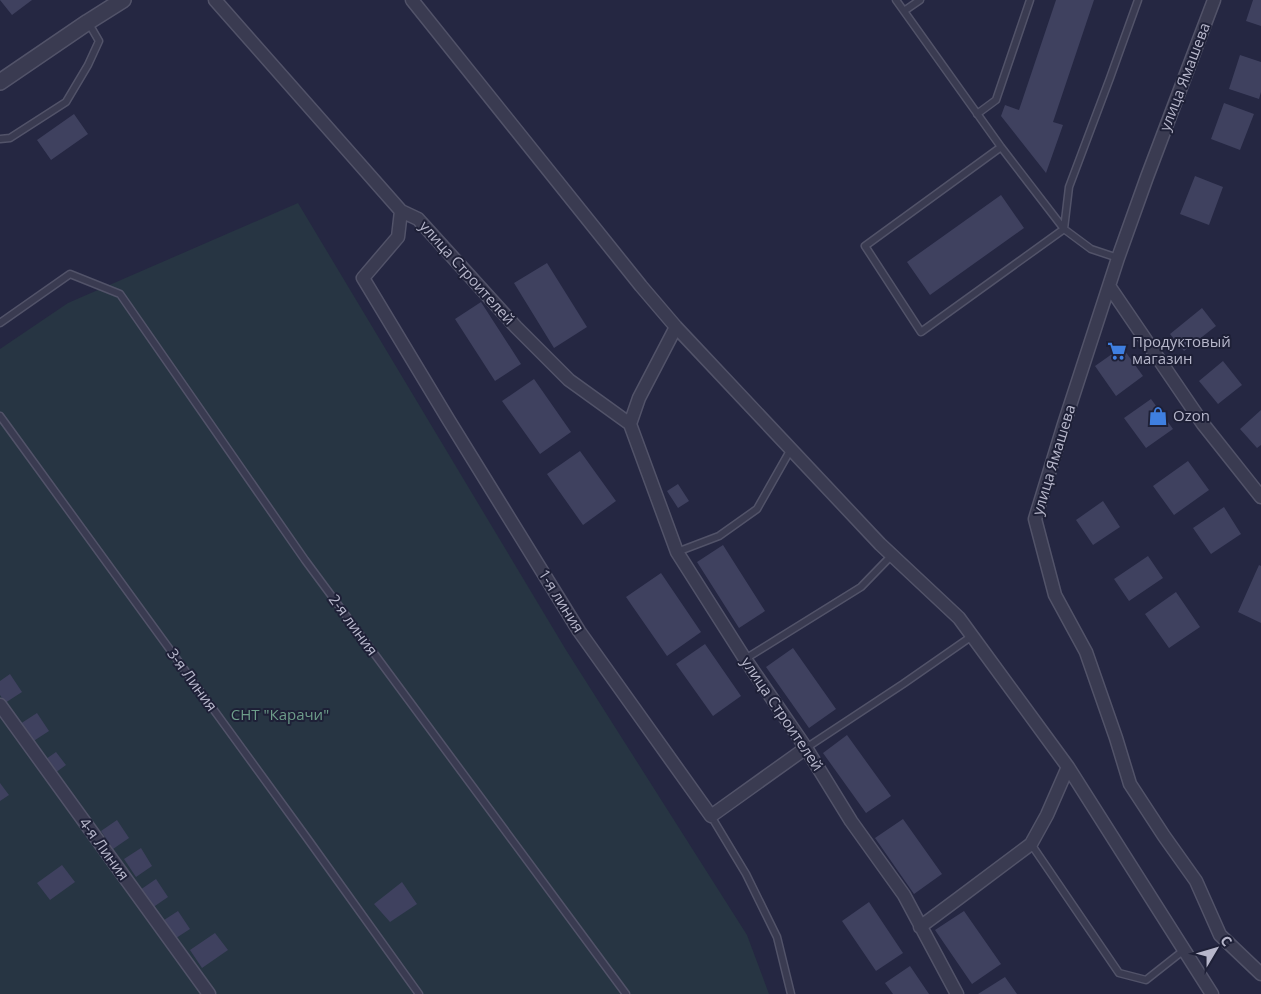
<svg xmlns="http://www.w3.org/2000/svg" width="1261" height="994" font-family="'Open Sans',sans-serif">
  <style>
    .green { fill: #273543 }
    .building { fill: #3f415f }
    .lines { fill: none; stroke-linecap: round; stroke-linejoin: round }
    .service-casing { stroke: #525369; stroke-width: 9 }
    .minor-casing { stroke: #525369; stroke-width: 15 }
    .tertiary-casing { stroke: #525369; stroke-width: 18 }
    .service { stroke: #3a3b51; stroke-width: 6 }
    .minor { stroke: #3a3b51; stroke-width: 12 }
    .tertiary { stroke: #3a3b51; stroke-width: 15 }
    .labels { text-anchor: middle; stroke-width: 4; stroke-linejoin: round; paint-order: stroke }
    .street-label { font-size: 15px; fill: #b7b7cb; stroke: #1e2037 }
    .poi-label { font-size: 15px; fill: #b7b7cb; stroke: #1e2037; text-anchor: start }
    .park-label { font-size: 15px; fill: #6d9d8a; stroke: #1e2037 }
  </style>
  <rect width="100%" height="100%" fill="#252742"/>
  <path class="green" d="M298 203 566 650 747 935 769 994H0V349L68 303Z"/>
  <path class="building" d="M0 0H32L12 15Z
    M1056 0H1094L1053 122 1063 125 1046 173 1001 116 1005 105 1019 110Z
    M1253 0H1261V26L1246 21Z
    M1240 55 1261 62V92L1259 99 1229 89Z
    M1224 103 1254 114 1240 150 1211 139Z
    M74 114 88 134 51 160 37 140Z
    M1195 176 1223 187 1209 225 1180 214Z
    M1001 195 1024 228 930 295 907 262Z
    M547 263 587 327 554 348 514 283Z
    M481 302 521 364 495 381 455 319Z
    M1202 308 1216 326 1184 351 1170 334Z
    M1122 347 1143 376 1116 396 1095 366Z
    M1223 361 1242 385 1218 404 1199 381Z
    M534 379 571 432 540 454 502 401Z
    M1151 399 1173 429 1146 448 1124 418Z
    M1261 410V445L1257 448 1240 429Z
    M580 451 616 501 583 525 547 474Z
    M1188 461 1209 490 1174 515 1153 486Z
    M678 484 689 501 678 508 667 491Z
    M1103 501 1120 527 1093 545 1076 520Z
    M1224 507 1241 534 1211 554 1193 528Z
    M723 545 765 611 739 628 697 562Z
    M1148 556 1163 578 1129 601 1114 579Z
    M1259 565 1261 566V623L1238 612Z
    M661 573 701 632 667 656 626 597Z
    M1176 592 1200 627 1169 648 1145 614Z
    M705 644 741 696 713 716 676 664Z
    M793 648 836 709 809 728 766 667Z
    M10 674 22 692 5 703 0 695V681Z
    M37 713 49 731 32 742 20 724Z
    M847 735 891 796 866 813 823 753Z
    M56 752 66 765 55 773 46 759Z
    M0 783 9 795 0 801Z
    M903 819 942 874 914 894 875 838Z
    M117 820 129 838 113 849 101 831Z
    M141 848 152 866 136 877 124 859Z
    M62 865 75 882 50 900 37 883Z
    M156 879 168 897 152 908 140 890Z
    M402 882 417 904 390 922 374 904Z
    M869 902 903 953 876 971 842 921Z
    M178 911 190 929 173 940 161 922Z
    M964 911 1001 964 972 984 935 930Z
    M215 933 228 950 202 968 190 950Z
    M910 966 929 994H893L885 983Z
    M1005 977 1017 994H978Z"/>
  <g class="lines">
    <g class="service-casing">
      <path id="service" d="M896 0 1001 147 1064 229 1091 249 1118 258
        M904 11 920 0
        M977 114 996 100 1030 0
        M0 139 10 138 66 102 88 65 99 41 88 22
        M1001 147 865 246 921 332 1064 229 1069 187 1110 78 1138 0
        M0 323 70 274 120 294 305 560 626 994
        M0 416 307 838 419 994
        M677 552 719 536 757 509 791 449
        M745 659 861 587 892 555
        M806 748 903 684 972 636
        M711 816 746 874 777 937 791 994
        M1031 844 1119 973 1146 980 1184 950"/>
    </g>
    <g class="minor-casing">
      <path id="minor" d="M215 0 401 211 418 219 516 327 569 380 630 424
        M412 0 641 286 676 327 880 544 959 618 1068 767 1212 994
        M1214 0 1147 177 1118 258 1064 424 1035 519 1055 595 1086 652 1116 738 1130 784 1164 836 1196 881 1220 935 1261 974
        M401 211 398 237 363 278 448 419 579 631 711 816 806 748
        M1109 286 1203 424 1261 497
        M676 327 639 398 630 424 677 552 745 659 806 748 851 821 904 895 957 994
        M0 705 209 994
        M920 927 959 898 1031 844 1047 815 1068 767"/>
    </g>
    <g class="tertiary-casing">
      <path id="tertiary" d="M0 82 88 22 123 0"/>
    </g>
    <use href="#service" class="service"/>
    <use href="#minor" class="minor"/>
    <use href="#tertiary" class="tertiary"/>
  </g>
  <defs>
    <g id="supermarket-bare" transform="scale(1.5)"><path d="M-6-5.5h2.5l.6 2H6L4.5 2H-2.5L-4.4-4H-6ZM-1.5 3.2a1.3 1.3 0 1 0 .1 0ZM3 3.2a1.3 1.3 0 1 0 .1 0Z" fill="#3f7fe0" stroke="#1e2037" stroke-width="2.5" paint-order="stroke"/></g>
    <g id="shop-bare" transform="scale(1.5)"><path d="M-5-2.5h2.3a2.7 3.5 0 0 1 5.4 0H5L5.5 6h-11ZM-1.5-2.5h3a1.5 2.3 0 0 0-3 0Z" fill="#3f7fe0" stroke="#1e2037" stroke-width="2.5" paint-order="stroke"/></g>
  </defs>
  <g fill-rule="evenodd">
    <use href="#supermarket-bare" x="1117" y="351"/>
    <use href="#shop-bare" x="1158" y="416"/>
  </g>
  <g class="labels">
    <g class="street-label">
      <text transform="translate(1185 77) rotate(-69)" y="5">улица Ямашева</text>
      <text transform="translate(467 273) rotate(48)" y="5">улица Строителей</text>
      <text transform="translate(1054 460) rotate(-73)" y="5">улица Ямашева</text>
      <text transform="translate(561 601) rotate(58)" y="5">1-я линия</text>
      <text transform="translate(353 625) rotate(54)" y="5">2-я линия</text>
      <text transform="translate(192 680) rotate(54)" y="5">3-я Линия</text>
      <text transform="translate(782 714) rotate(56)" y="5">улица Строителей</text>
      <text transform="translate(104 849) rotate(54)" y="5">4-я Линия</text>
    </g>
    <g class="poi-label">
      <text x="1132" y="347">Продуктовый<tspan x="1132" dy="17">магазин</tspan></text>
      <text x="1173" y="421">Ozon</text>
    </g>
    <g class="park-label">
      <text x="280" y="720">СНТ "Карачи"</text>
    </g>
  </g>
  <g transform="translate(1216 949) rotate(52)" stroke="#1e2037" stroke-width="4" paint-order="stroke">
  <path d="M0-4L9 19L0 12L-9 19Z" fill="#b7b7cb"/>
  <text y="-8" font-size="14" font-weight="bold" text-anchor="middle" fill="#b7b7cb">С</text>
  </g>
</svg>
